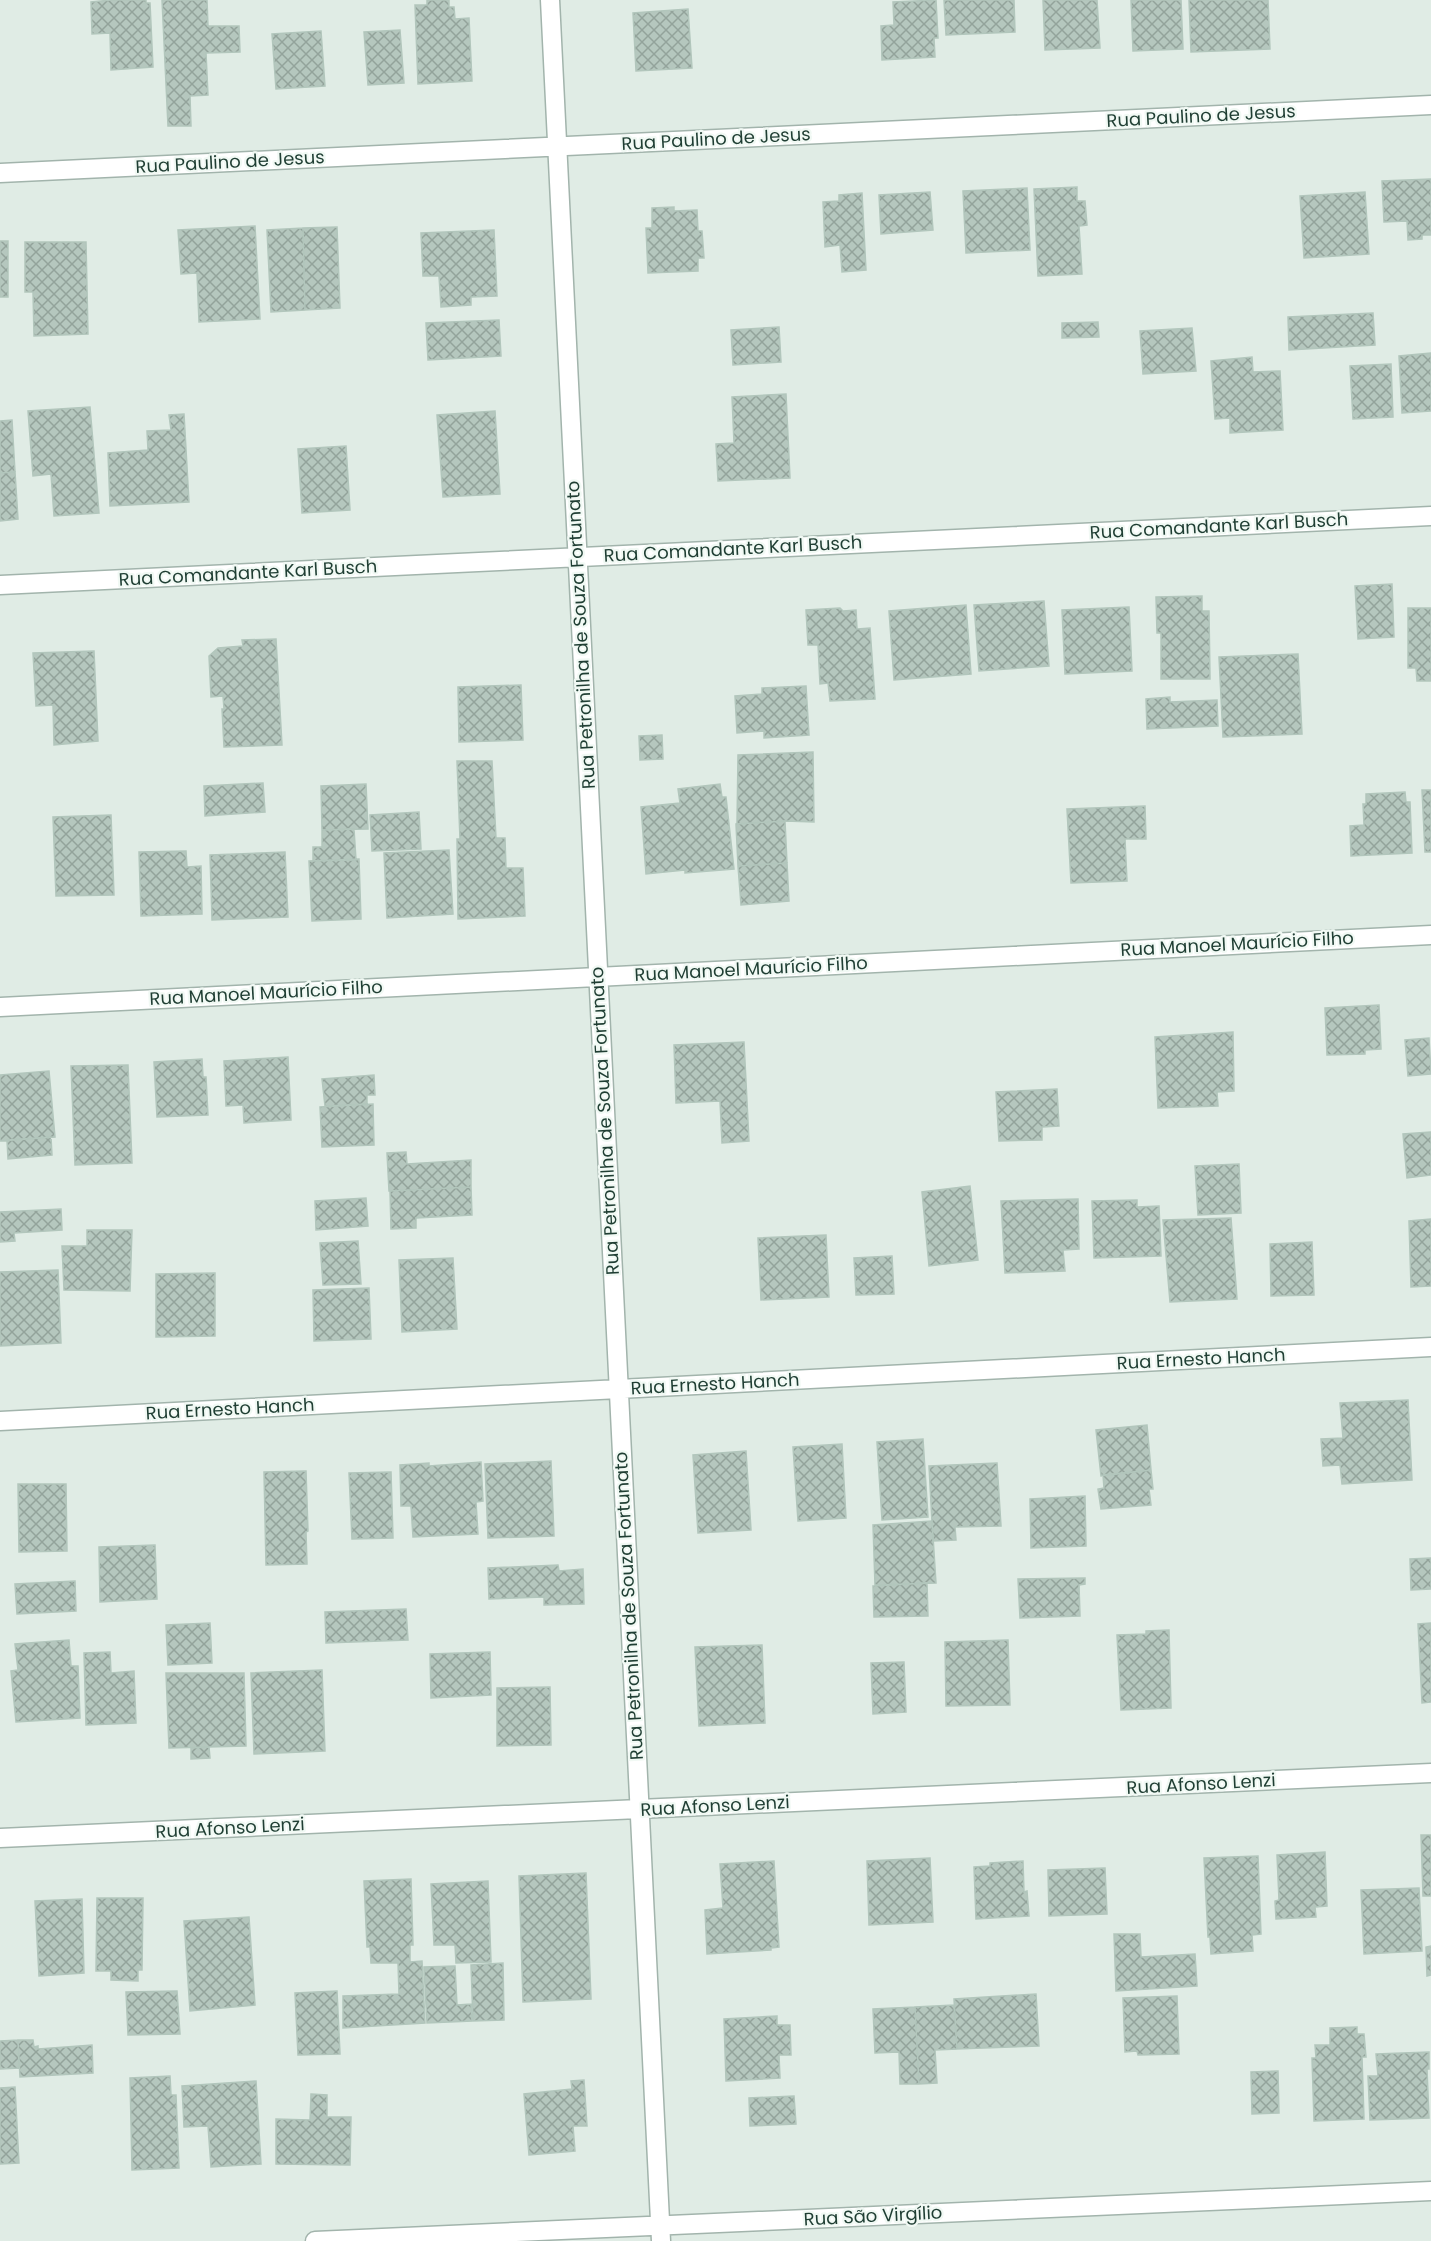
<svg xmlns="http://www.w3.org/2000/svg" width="1431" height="2241" font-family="Poppins,sans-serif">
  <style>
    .building { fill: url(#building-cross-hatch); stroke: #b2c6bc; stroke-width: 1.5 }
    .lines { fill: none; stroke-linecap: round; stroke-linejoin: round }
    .minor-casing { stroke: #a2b4ac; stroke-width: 21 }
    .minor { stroke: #fff; stroke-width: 18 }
    .labels { text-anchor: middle; stroke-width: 4.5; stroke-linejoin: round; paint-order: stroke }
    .street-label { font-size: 18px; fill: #1f3e33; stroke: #f1f9f4 }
  </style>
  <defs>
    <pattern id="building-cross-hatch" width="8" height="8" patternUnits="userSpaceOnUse" patternTransform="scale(1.5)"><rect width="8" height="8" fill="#b5c7be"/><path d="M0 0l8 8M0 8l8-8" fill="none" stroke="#93a39b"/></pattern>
  </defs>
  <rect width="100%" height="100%" fill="#e0ece5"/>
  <path class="building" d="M111 0H146V3H150L153 67 111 70 110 33 92 34 91 2Z
    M162 0H207L208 26H239L240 52 206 53 208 95 190 96 191 126H168Z
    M427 0H449V7H454L455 19 469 18 472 81 418 84 415 5H427Z
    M936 0 938 38H934L935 57 882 60 881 26 894 25 893 2Z
    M944 0H1014L1015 32 946 35Z
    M1043 0H1097L1100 48 1045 50Z
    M1131 0H1181L1183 49 1133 51Z
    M1189 0H1268L1270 49 1191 52Z
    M688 9 692 68 636 71 633 13Z
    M400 30 404 83 368 85 364 32Z
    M321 31 325 86 276 89 272 34Z
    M1431 179V235H1422V239L1408 240 1407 221 1384 222 1382 181Z
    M1077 187V201H1085L1087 225 1079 226 1082 274 1038 276 1034 189Z
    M1027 188 1030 250 966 253 963 191Z
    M930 192 933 230 881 234 879 195Z
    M1365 192 1369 254 1304 258 1300 196Z
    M862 193 866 270 842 272 840 245 825 247 823 202 839 201V195Z
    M674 207V211L697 210 698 231H702L704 258H698V271L648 273 646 228H652V208Z
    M255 226 260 319 199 322 197 273 181 274 178 230Z
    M337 227 340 308 305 310 303 228Z
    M303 228 305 310 271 312 267 230Z
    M494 230 497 296 471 297V305L441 307 439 276H423L421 233Z
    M0 241H8V297H0Z
    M25 242H86L88 334 34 336 33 292H25Z
    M1373 313 1375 345 1289 350 1288 317Z
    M499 320 501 356 428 360 426 323Z
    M1098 322 1099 337 1062 338V323Z
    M779 327 781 362 733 365 731 330Z
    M1192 328 1196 371 1143 374 1140 331Z
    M1431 353V411L1402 413 1399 356Z
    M1252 357 1253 372 1280 371 1283 430 1230 433V418L1215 419 1211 361Z
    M1391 364 1393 417 1353 419 1350 366Z
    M786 394 790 478 718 481 716 444 734 443 732 397Z
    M90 407 99 513 54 516 51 474 33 476 28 411Z
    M495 411 500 494 443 497 437 415Z
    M184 414 189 502 110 506 108 453 148 450 147 431 171 430 169 415Z
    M12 420 15 472 0 473V421Z
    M346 446 350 510 302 513 298 449Z
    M15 472 18 519 0 521V473Z
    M1392 584 1394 637 1358 639 1355 586Z
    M1202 596V611H1209L1210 679H1161V633H1157L1156 597Z
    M1044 601 1049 666 979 671 974 605Z
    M966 605 971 674 894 680 889 611Z
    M1129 607 1132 671 1065 674 1062 610Z
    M840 608 843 611 856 610 857 629 870 628 875 699 830 701 828 683 820 684 818 645H808L806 610Z
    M1408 608H1431V681H1417L1416 668H1408Z
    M276 639 282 745 224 747 222 709H224L223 696 211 697 209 656 218 648 243 646 242 640Z
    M94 651 98 741 54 745 53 705 36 706 33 653Z
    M1298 654 1302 734 1223 737 1219 657Z
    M521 685 523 740 459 742 458 687Z
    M806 686 809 735 764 738V731L737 733 735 696 762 694V688Z
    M1170 697V702L1217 700 1218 726 1147 729 1146 699Z
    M662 735 663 759 640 760 639 736Z
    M813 752 814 822 785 821 737 824 738 755Z
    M457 761H492L496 838H505L506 868H523L525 916 458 919 457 839H460Z
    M263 783 265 812 205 816 204 786Z
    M366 784 368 829 322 830 321 786Z
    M720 784 722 797H726L734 869 685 873V870L646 874 641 807 680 803 678 789Z
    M1422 790H1431V852H1425Z
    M1405 792 1406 802H1410L1412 853 1351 856 1350 826 1364 825 1363 804H1366V794Z
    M1145 806 1146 839H1125L1127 881 1071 883 1067 809Z
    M419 812 421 849 372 851 370 815Z
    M111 815 114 895 56 896 53 817Z
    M785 821 787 863 738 866 736 824Z
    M354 829 356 860 313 861V847H322V830Z
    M449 850 453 914 387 918 384 853Z
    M186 851 187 867 201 866 202 914 141 916 139 852Z
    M285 852 288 917 212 920 210 855Z
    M359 859 361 919 312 921 309 861Z
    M787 863 789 901 741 905 738 866Z
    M1379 1005 1381 1049 1365 1050V1054L1327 1055 1325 1008Z
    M1233 1032 1234 1091 1217 1092 1218 1106 1158 1108 1155 1037Z
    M1429 1038 1431 1074 1408 1076 1405 1040Z
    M744 1042 749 1141 722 1143 720 1101 676 1103 674 1045Z
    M288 1057 291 1120 244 1123 243 1105 226 1106 224 1061Z
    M202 1059 203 1077H206L208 1115 157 1117 154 1062Z
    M128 1065 132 1163 75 1165 71 1066Z
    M49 1071 55 1137 0 1141V1075Z
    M374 1075 375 1095H367V1104L325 1106 322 1079Z
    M1057 1089 1059 1126 1042 1127V1140L999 1141 996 1092Z
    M373 1104 374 1145 322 1147 320 1107Z
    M1431 1132V1175L1407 1178 1403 1134Z
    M51 1137 52 1155 8 1159 7 1140Z
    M406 1152 407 1164 471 1160V1187L389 1191 387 1153Z
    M1239 1164 1241 1213 1198 1215 1195 1166Z
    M970 1186 978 1260 929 1266 922 1192Z
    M471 1187 472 1215 416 1218V1228L391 1229 390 1191Z
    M366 1198 368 1226 316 1230 315 1201Z
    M1078 1199 1079 1249 1063 1250 1065 1271 1005 1273 1001 1201Z
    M1137 1200V1207L1159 1206 1161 1256 1094 1258 1092 1201Z
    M61 1209 62 1230 14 1233 15 1241 0 1242V1212Z
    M1231 1218 1237 1299 1170 1302 1163 1220Z
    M1431 1219V1286L1411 1287 1409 1221Z
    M87 1230H132L130 1291 64 1290 62 1246H87Z
    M826 1235 829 1297 761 1300 758 1238Z
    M358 1241 361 1284 323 1285 320 1243Z
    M1312 1242 1314 1295 1271 1296 1270 1244Z
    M892 1256 894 1294 856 1295 854 1258Z
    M453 1258 457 1329 402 1332 399 1260Z
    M58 1270 61 1343 0 1346V1272Z
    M215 1273V1336L156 1337V1274Z
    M369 1288 371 1339 314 1341 313 1290Z
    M1408 1400 1412 1480 1342 1484 1340 1465 1323 1466 1321 1439 1343 1438 1340 1403Z
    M1147 1425 1151 1470 1101 1476 1096 1430Z
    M923 1439 928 1517 882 1520 877 1442Z
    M842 1444 846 1518 798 1521 793 1447Z
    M746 1451 751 1530 698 1533 693 1455Z
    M551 1461 554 1536 488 1538 485 1464Z
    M481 1462 483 1501 476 1502 478 1534 413 1537 411 1506H401L400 1465 429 1463V1466Z
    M997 1463 1001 1526 955 1527 956 1540 933 1541 929 1466Z
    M1151 1470 1153 1489H1149L1151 1505 1101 1509 1098 1489 1104 1488 1103 1475Z
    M306 1471 308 1531 306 1532 307 1564 266 1565 264 1472Z
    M391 1472 393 1538 352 1539 349 1473Z
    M18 1484H66L67 1551 19 1552Z
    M1085 1496 1086 1546 1031 1548 1030 1499Z
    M932 1521 936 1583 875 1585 873 1525Z
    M155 1545 157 1599 100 1602 99 1547Z
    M1431 1558V1589L1411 1590 1410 1559Z
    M558 1565 559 1571 583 1569 584 1604 544 1605V1597L489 1599 488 1568Z
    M1085 1578V1584L1079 1585 1080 1616 1020 1618 1018 1579Z
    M75 1581 76 1611 17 1614 15 1584Z
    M927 1583 928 1616 874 1617 873 1586Z
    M406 1609 408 1640 326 1643 325 1612Z
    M210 1623 212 1663 168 1665 166 1625Z
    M1431 1623V1702L1422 1703 1418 1624Z
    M1169 1630 1171 1708 1121 1710 1117 1635 1146 1634V1631Z
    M69 1640 71 1666H78L80 1718 16 1722 11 1671 18 1670 15 1644Z
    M1008 1640 1010 1705 946 1706 945 1642Z
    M762 1645 765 1723 699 1726 695 1647Z
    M110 1652 111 1673 134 1671 136 1723 86 1725 84 1653Z
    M490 1652 491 1695 431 1698 430 1654Z
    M904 1662 906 1712 873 1714 871 1663Z
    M322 1670 325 1751 254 1754 251 1673Z
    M166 1673H244L246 1746 169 1748Z
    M550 1687 551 1745 497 1746V1688Z
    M209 1747 210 1758 191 1759V1748Z
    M1421 1835H1431V1896H1423Z
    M1325 1852 1327 1906 1315 1907 1316 1917 1276 1919 1275 1901 1279 1900 1277 1855Z
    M1258 1856 1261 1934 1252 1935 1253 1951 1211 1954 1210 1937H1208L1204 1858Z
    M930 1858 933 1922 869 1925 867 1861Z
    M774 1861 779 1947 771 1948V1950L707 1954 705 1910 723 1908 720 1864Z
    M1023 1861 1024 1892 1027 1891 1029 1916 976 1919 974 1867 990 1866V1863Z
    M1105 1868 1107 1914 1049 1916 1048 1870Z
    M586 1873 591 1999 523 2002 519 1876Z
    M411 1879 413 1945H410V1962L422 1961 425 2023 343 2028V1996L399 1994 398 1963H371L370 1947H367L364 1881Z
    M488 1881 491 1962 456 1963 455 1945H434L431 1884Z
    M1419 1888 1422 1951 1364 1954 1361 1890Z
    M97 1898H143L142 1970H138V1981L111 1980V1971H96Z
    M82 1899 84 1973 39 1976 35 1901Z
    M249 1917 255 2005 190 2011 184 1921Z
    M1114 1934H1140L1141 1957 1195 1954 1197 1986 1116 1991Z
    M1431 1946V1975L1427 1976 1426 1947Z
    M503 1963 504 2020 473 2021 471 1965Z
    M455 1966 457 2005 471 2004 472 2021 427 2023 424 1967Z
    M177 1991 180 2034 128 2035 126 1992Z
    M337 1991 340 2054 298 2055 295 1993Z
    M1036 1994 1039 2046 957 2049 954 1999Z
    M1177 1996 1179 2054 1138 2055 1137 2051 1125 2052 1123 1998Z
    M954 2005 957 2049 935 2050 937 2083 919 2084 915 2007Z
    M915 2007 919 2084H900L899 2052 875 2053 873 2009Z
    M777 2016V2025H790L791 2055H779L780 2078 726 2081 724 2019Z
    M1357 2027V2034H1364L1366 2057H1362L1364 2119 1314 2121 1312 2058H1316L1315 2045H1330V2028Z
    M18 2040H33L34 2047 38 2046V2049L92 2045 93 2073 20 2077Z
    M18 2040 19 2068 0 2069V2041Z
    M1429 2052V2069H1427L1429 2118 1370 2120 1368 2076H1378L1376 2054Z
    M1278 2071 1279 2113 1252 2114 1251 2072Z
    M170 2076 171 2095H176L179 2168 132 2170 130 2078Z
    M584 2080 587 2126H573L575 2151 529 2155 524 2094 572 2089 571 2081Z
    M256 2081 261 2164 211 2167 208 2126 184 2127 182 2086Z
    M15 2087 19 2163 0 2164V2088Z
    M311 2094 327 2095V2117H351L350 2165 276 2164V2119L310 2120Z
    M794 2096 796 2124 750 2126 749 2098Z"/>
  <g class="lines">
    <g class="minor-casing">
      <path id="minor" d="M550 0 661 2241
        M0 173 1431 105
        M0 585 1431 516
        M0 1007 1431 935
        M0 1421 1431 1347
        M0 1838 1431 1773
        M315 2241 1431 2191"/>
    </g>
    <use href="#minor" class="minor"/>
  </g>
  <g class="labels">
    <g class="street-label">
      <text transform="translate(1201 116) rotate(-3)" y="6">Rua Paulino de Jesus</text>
      <text transform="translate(716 139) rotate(-3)" y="6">Rua Paulino de Jesus</text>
      <text transform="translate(230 162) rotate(-3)" y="6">Rua Paulino de Jesus</text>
      <text transform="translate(1219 526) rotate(-3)" y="6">Rua Comandante Karl Busch</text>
      <text transform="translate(733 549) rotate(-3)" y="6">Rua Comandante Karl Busch</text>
      <text transform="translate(248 573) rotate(-3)" y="6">Rua Comandante Karl Busch</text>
      <text transform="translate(581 635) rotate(-93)" y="6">Rua Petronilha de Souza Fortunato</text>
      <text transform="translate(1237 944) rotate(-3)" y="6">Rua Manoel Maurício Filho</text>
      <text transform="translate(751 969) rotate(-3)" y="6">Rua Manoel Maurício Filho</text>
      <text transform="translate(266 993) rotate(-3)" y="6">Rua Manoel Maurício Filho</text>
      <text transform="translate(605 1121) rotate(-93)" y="6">Rua Petronilha de Souza Fortunato</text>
      <text transform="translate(1201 1359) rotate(-3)" y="6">Rua Ernesto Hanch</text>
      <text transform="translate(715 1384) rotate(-3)" y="6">Rua Ernesto Hanch</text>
      <text transform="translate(230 1409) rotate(-3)" y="6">Rua Ernesto Hanch</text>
      <text transform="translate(629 1606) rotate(-93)" y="6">Rua Petronilha de Souza Fortunato</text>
      <text transform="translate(1201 1784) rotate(-3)" y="6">Rua Afonso Lenzi</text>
      <text transform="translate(715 1806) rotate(-3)" y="6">Rua Afonso Lenzi</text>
      <text transform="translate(230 1828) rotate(-3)" y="6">Rua Afonso Lenzi</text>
      <text transform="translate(873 2216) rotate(-3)" y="6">Rua São Virgílio</text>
    </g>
  </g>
</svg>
